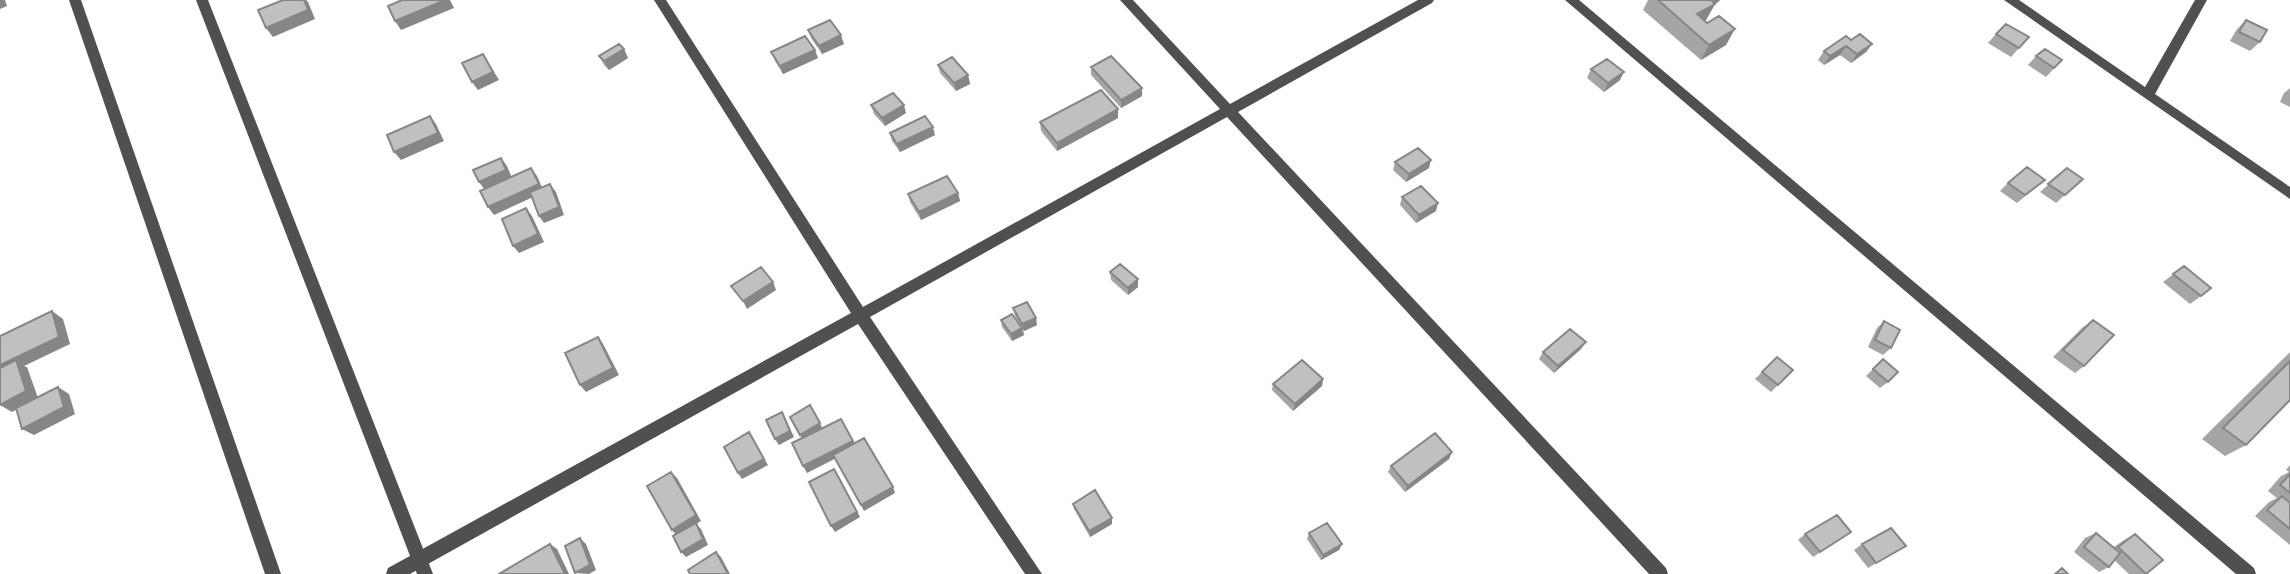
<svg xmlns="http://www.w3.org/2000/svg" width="2290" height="574" font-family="'Space Grotesk',sans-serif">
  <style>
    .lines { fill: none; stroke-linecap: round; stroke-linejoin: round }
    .minor { fill: #505050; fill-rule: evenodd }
    .tertiary { fill: #505050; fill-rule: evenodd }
    .wall { fill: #a5a5a5 }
    .shaded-wall { fill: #868686 }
    .building { fill: #c0c0c0; stroke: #868686; stroke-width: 2 }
  </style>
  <rect width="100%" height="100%" fill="#fff"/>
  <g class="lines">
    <path class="minor" d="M654 0H666L863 307 1220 109 1120 0H1133L1230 104 1418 0H1434L1432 3 1238 112 1666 568 1668 574H1649L1227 117 870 317 1042 574H1025L858 324 410 574H386L388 568 851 313Z
      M1565 0H1579L2254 568 2256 574H2236Z
      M2004 0H2019L2145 87 2195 0H2207L2155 94 2290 187V199Z"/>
    <path class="tertiary" d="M69 0H81L281 574H265Z
      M196 0H208L433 574H417Z"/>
  </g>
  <path class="wall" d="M1648 0H1720L1718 2 1715 4 1706 20 1705 21 1726 45 1701 60 1643 10Z
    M2246 20 2260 42 2250 51 2230 41 2237 29Z
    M808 30 844 44 822 54 811 38Z
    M1996 34 2029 37 2011 57 1988 43Z
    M1851 40 1872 44 1866 52 1851 63 1840 55 1824 65 1818 60 1824 51Z
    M624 49 628 58 609 70 604 65 599 56Z
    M771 52 818 58 783 74 775 61Z
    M2036 56 2062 60 2046 77 2028 65Z
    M938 65 968 75 970 84 956 91 940 73Z
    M1091 67 1142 88V96L1121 108 1091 75Z
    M1591 69 1620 80 1604 92 1587 78Z
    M2290 88V107L2280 102 2284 93Z
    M871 105 906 113 885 126 874 114Z
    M1118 118 1057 151 1041 131 1040 122Z
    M890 133 935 135 900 152 892 141Z
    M1395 162 1429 168 1406 182 1393 170Z
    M2067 168 2083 179 2056 203 2040 192Z
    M2045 180 2017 203 2000 191 2008 183Z
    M958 193 960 201 921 220 910 202 908 194Z
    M1402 197 1436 211 1416 223 1400 205Z
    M2184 266 2201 296 2190 304 2163 282Z
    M1110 272 1138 287 1128 295 1111 280Z
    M1013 308 1037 325 1024 331 1023 329 1024 335 1012 341 1002 327 1001 320 1019 323 1015 316Z
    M2093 320 2084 366 2075 373 2053 357 2083 327Z
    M1884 321 1891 348 1883 355 1868 347 1877 328Z
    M1581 349 1554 373 1539 359 1543 352Z
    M2290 352V400L2246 445 2225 456 2202 439Z
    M1777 357 1793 370 1771 392 1755 379Z
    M1883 359 1888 382 1880 388 1866 376Z
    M1323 379 1322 386 1293 411 1272 390 1273 384Z
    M1452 452 1449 459 1405 492 1388 472 1391 466Z
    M2290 465V545L2255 516 2269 502 2277 498 2268 491 2281 476 2289 472 2286 470Z
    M1073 504 1112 524 1090 537 1074 509Z
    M1851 532 1813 557 1798 540 1805 534Z
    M1309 533 1342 544 1339 550 1321 560 1307 539Z
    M2096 533 2114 547 2124 540 2135 534 2146 574H2129L2114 560 2109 567 2099 572 2074 552 2085 538Z
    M1862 544 1897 551 1868 568 1854 550Z"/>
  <path class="shaded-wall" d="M0 0H5L7 6 0 9Z
    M304 0H306L308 2 315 19 273 37 266 28Z
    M445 0H450L454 8 401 30 395 21Z
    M1711 0H1720L1718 2 1715 4 1706 20 1691 29 1697 14Z
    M1735 29 1726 45 1701 60 1709 45Z
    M841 35 844 44 822 54 819 46Z
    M1872 44 1866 52 1851 63 1857 54Z
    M1846 46 1840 55 1824 65 1830 56Z
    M624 49 628 58 609 70 604 61Z
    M815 50 818 58 783 74 780 66Z
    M483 54 499 80 478 90 472 82Z
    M1624 72 1620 80 1604 92 1608 83Z
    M968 75 970 84 956 91 954 83Z
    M1142 88V96L1121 108V100Z
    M904 105 906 113 885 126 882 118Z
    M1118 109V118L1057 151V143Z
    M430 116 436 124 444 141 401 160 394 152Z
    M933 127 935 135 900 152 897 144Z
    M501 158 507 166 512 178 485 190 479 182Z
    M1431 160 1429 168 1406 182 1409 174Z
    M531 168 537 176 544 192 494 215 488 207Z
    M550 184 556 192 564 215 544 223 539 216Z
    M958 193 960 201 921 220 919 212Z
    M1438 203 1436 211 1416 223 1419 215Z
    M526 208 532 216 544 242 519 253 513 246Z
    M1138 279V287L1128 295V288Z
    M773 282 776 290 747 309 743 301Z
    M52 311 63 319 70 344 24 366 27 367 38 398 12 412 0 405V365Z
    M1036 318 1037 325 1024 331 1022 324Z
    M1022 328 1024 335 1012 341 1011 334Z
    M598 337 603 344 619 375 586 392 580 385Z
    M1586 342 1581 349 1554 373 1558 366Z
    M1323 379 1322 386 1293 411 1295 404Z
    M58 387 69 394 75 414 34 435 22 429Z
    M782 412 794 437 779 445 775 439Z
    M820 423 823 430 803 441 800 435Z
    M749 432 768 465 742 479 738 473Z
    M853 441 856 448 807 473 803 466Z
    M1452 452 1449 459 1405 492 1408 486Z
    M671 472 677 478 701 521 696 524 701 529 708 545 686 557 681 552 677 536 672 530Z
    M838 475 860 517 835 532 831 526Z
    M893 487 895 493 864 511 861 505Z
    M1112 518V524L1090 537 1089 531Z
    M580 538 586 544 596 570 589 574 575 573Z
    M550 544 557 549 569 574H565Z
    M1342 544 1339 550 1321 560 1323 555Z
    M716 552 721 557 730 574H728Z"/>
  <path class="building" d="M283 0H304L308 10 266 28 258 10Z
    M402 0H445L395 21 388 6Z
    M1658 0H1711L1715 4 1697 14 1707 23 1719 16 1735 29 1709 45Z
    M830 20 841 35 819 46 808 30Z
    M2246 20 2267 30 2260 42 2239 32Z
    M2006 24 2029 37 2019 48 1996 34Z
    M1860 34 1872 44 1857 54 1846 46 1830 56 1824 51 1846 36 1851 40Z
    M805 36 815 50 780 66 771 52Z
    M619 44 624 49 604 61 599 56Z
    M2045 49 2062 60 2054 68 2036 56Z
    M483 54 493 72 472 82 462 63Z
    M1111 56 1142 88 1121 100 1091 67Z
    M952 57 968 75 954 83 938 65Z
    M1607 59 1624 72 1608 83 1591 69Z
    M1101 90 1118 109 1057 143 1040 122Z
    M893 93 904 105 882 118 871 105Z
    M430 116 438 133 394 152 387 135Z
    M925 116 933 127 897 144 890 133Z
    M1418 148 1431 160 1409 174 1395 162Z
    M501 158 506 170 479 182 473 170Z
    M2027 167 2045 180 2025 195 2008 183Z
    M531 168 539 184 488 207 480 191Z
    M2067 168 2083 179 2065 195 2048 184Z
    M947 176 958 193 919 212 908 194Z
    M550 184 559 207 539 216 530 192Z
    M1421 186 1438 203 1419 215 1402 197Z
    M526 208 538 234 513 246 502 219Z
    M1120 264 1138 279 1128 288 1110 272Z
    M2184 266 2211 288 2201 296 2173 274Z
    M761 267 773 282 743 301 731 286Z
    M1027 302 1036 318 1022 324 1013 308Z
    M52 311 59 337 0 365V336Z
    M1012 314 1022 328 1011 334 1001 320Z
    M2093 320 2114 335 2084 366 2063 350Z
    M1884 321 1900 330 1891 348 1875 340Z
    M1570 329 1586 342 1558 366 1543 352Z
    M598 337 613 368 580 385 565 353Z
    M1777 357 1793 370 1778 385 1762 372Z
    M1883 359 1898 372 1888 382 1873 369Z
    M16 360 26 391 0 405V368Z
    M1302 360 1323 379 1295 404 1273 384Z
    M2290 361V400L2246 445 2223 428Z
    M58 387 64 407 22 429 16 408Z
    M810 405 820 423 800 435 790 417Z
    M782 412 790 431 775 439 766 420Z
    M841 419 853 441 803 466 792 443Z
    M749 432 764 459 738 473 724 447Z
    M1435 433 1452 452 1408 486 1391 466Z
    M864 438 893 487 861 505 833 455Z
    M834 469 857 512 831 526 809 482Z
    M671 472 696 515 672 530 647 486Z
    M2290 474V493L2280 485Z
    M1095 490 1112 518 1089 531 1073 504Z
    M2282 496 2290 503V529L2267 510Z
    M1837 515 1851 532 1820 552 1805 534Z
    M696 523 703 539 681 552 673 536Z
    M1327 523 1342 544 1323 555 1309 533Z
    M1891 528 1906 546 1876 563 1862 544Z
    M2096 533 2120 553 2109 567 2084 547Z
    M2135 534 2163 560 2146 574 2118 547Z
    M580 538 590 565 575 573 565 546Z
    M550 544 565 574H499Z
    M716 552 728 574H690L688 570Z
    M2062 568 2068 574H2055Z"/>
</svg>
